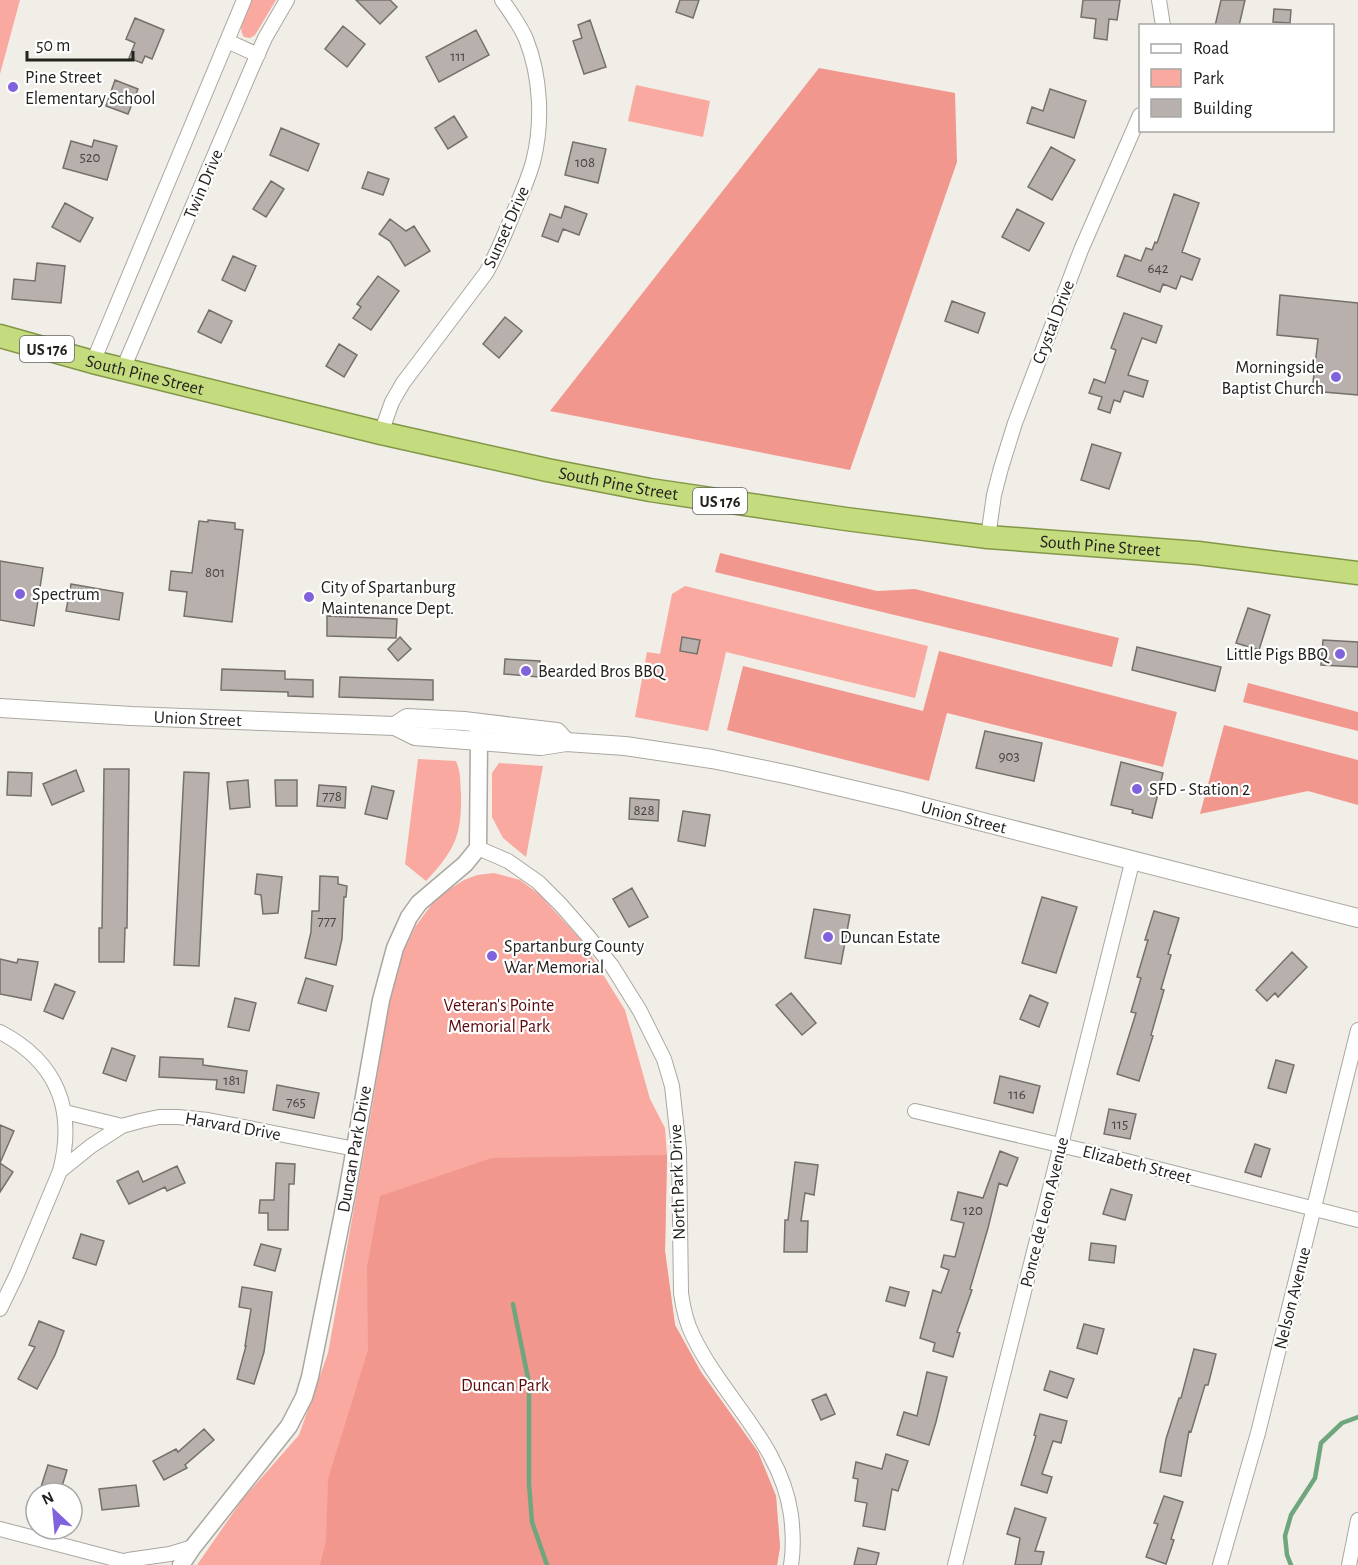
<svg xmlns="http://www.w3.org/2000/svg" width="1358" height="1565" font-family="'Alegreya Sans',sans-serif">
  <style>
    .green { fill: #f9a9a0 }
    .forest { fill: #f2978e }
    .lines { fill: none; stroke-linecap: round; stroke-linejoin: round }
    .stream { stroke: #6fa67e; stroke-width: 4.5 }
    .building { fill: #b7b0ac; stroke: #76706c; stroke-width: 1.5 }
    .minor-casing { stroke: #aaa7a0; stroke-width: 16 }
    .tertiary-casing { stroke: #aaa7a0; stroke-width: 19 }
    .secondary-casing { stroke: #aaa7a0; stroke-width: 20 }
    .trunk-casing { stroke: #839647; stroke-width: 25 }
    .minor { stroke: #fff; stroke-width: 14 }
    .tertiary { stroke: #fff; stroke-width: 16 }
    .secondary { stroke: #fff; stroke-width: 18 }
    .trunk { stroke: #c4dc7e; stroke-width: 22 }
    .poi-dot { fill: #8062dd; stroke: #fff; stroke-width: 2 }
    .labels { text-anchor: middle; stroke-width: 4.5; stroke-linejoin: round; paint-order: stroke }
    .number-label { font-size: 15px; fill: #484642 }
    .shield { fill: #fff; stroke: #656462; stroke-width: 1.5 }
    .shield-label { font-size: 16px; font-weight: bold; fill: #23221f }
    .poi-label { font-size: 18px; fill: #23221f; stroke: #fff; text-anchor: start }
    .street-label { font-size: 18px; fill: #23221f; stroke: #fff }
    .park-label { font-size: 18px; fill: #5b090c; stroke: #fff }
  </style>
  <rect width="100%" height="100%" fill="#f1eee7"/>
  <path class="green" d="M0 0H20L0 74Z
    M252 0H276L255 35 250 38 244 37C236 25 247 12 252 0Z
    M636 85 710 101 703 137 628 121Z
    M685 586 928 646 915 698 726 652 708 731 635 717 647 652 660 654 672 594Z
    M418 759 456 761C461 772 460 782 461 793 462 835 455 850 426 881L405 864Z
    M499 763 543 766 526 857 503 838 492 817V773Z
    M494 873 520 880 539 894 583 942 625 1010 650 1099 665 1128 667 1155 665 1251 675 1325 701 1372 758 1452 776 1496 780 1547 777 1565H197L242 1500 299 1435 328 1353 372 1108 389 1001 402 955 415 927 437 897 464 880 477 875Z"/>
  <path class="forest" d="M819 68 955 93 957 162 850 470 550 411Z
    M720 553 877 591 915 589 1119 638 1112 667 715 572Z
    M939 651 1177 712 1163 767 947 713 929 781 727 730 743 666 923 711Z
    M1248 683 1358 712V731L1243 702Z
    M1224 725 1358 760V805L1308 791 1200 814Z
    M667 1155 665 1251 675 1325 701 1372 758 1452 776 1496 780 1547 777 1565H320L326 1541 328 1479 368 1350 367 1267 380 1196 492 1158Z"/>
  <g class="lines">
    <path class="stream" d="M513 1304 529 1383V1484L532 1522 547 1565
      M1291 1565 1287 1555 1285 1536 1291 1515 1315 1478 1321 1443 1342 1423 1358 1417"/>
  </g>
  <path class="building" d="M356 0H390L397 7 380 24Z
    M680 0H699L693 18 676 12Z
    M1083 0H1120L1117 20 1109 19 1107 40 1094 38 1096 19 1081 17Z
    M1221 0H1245L1239 26H1215Z
    M1274 9 1291 10 1290 23 1273 22Z
    M135 18 164 30 152 59 145 56 142 63 129 58 135 43 126 39Z
    M590 20 606 67 584 74 573 41 582 38 578 25Z
    M343 26 365 44 347 67 325 49Z
    M476 30 489 55 439 82 426 57Z
    M115 80 138 89 128 114 106 106Z
    M1050 89 1086 101 1074 138 1027 123 1032 107 1043 111Z
    M454 116 467 137 448 149 435 128Z
    M281 128 319 144 308 171 270 155Z
    M94 140 117 146 107 180 63 168 71 141 92 147Z
    M573 142 606 149 598 183 565 175Z
    M1051 147 1075 160 1052 200 1028 187Z
    M368 172 389 179 383 195 362 188Z
    M271 181 284 189 266 217 253 209Z
    M1174 194 1199 203 1182 252 1200 259 1192 280 1181 276 1176 289 1163 284 1160 292 1117 276 1125 255 1141 261 1146 248 1152 250 1155 242 1157 243Z
    M65 203 93 218 80 242 52 227Z
    M565 206 587 214 579 235 563 229 558 242 542 236 550 214 561 218Z
    M1017 209 1044 223 1029 251 1002 237Z
    M390 219 406 231 414 226 430 251 405 266 390 241 379 234Z
    M233 256 256 266 245 291 222 280Z
    M37 263 65 266 61 303 12 299 14 279 35 281Z
    M378 276 399 291 371 330 353 318 361 307 357 304Z
    M1280 295 1358 303V395L1312 391 1318 339 1277 335Z
    M952 301 985 313 978 333 945 321Z
    M209 310 232 321 221 343 198 332Z
    M1124 313 1162 326 1156 343 1142 338 1128 375 1148 381 1143 397 1124 391 1120 402 1114 400 1110 413 1098 409 1102 397 1089 393 1094 379 1105 383 1116 350 1111 348Z
    M505 317 522 331 499 358 483 344Z
    M339 344 357 355 344 377 326 366Z
    M1092 444 1121 453 1109 489 1081 480Z
    M208 520 235 523V529L243 530 232 622 184 616 187 592 169 590 171 571 192 573 199 521 208 522Z
    M0 561 43 568 34 626 0 620Z
    M71 584 123 593 119 620 66 611Z
    M1248 608 1270 615 1259 650 1236 643Z
    M327 616 397 619 396 638 327 636Z
    M400 637 411 649 398 661 388 649Z
    M682 637 700 640 697 654 680 651Z
    M1323 640 1358 642V667L1321 665Z
    M1137 647 1221 667 1215 691 1132 670Z
    M505 659 540 661 539 677 504 674Z
    M222 669 285 671V679L313 680V697L288 696V692L221 690Z
    M340 677 433 680V700L339 697Z
    M985 731 1042 743 1034 781 976 768Z
    M1121 762 1163 773 1152 818 1132 813 1133 810 1111 805Z
    M104 769H129L127 928H125L124 962H99V928H102Z
    M76 770 84 791 52 805 43 784Z
    M8 772 32 773 31 796 7 795Z
    M184 772 209 773 199 966 174 965Z
    M248 780 250 807 230 809 227 782Z
    M275 780H297V806H276Z
    M319 785 346 787 345 808 317 806Z
    M372 786 394 791 387 819 365 814Z
    M630 798 659 800 658 821 629 819Z
    M683 811 710 815 705 846 678 841Z
    M257 874 282 877 278 913 263 914 261 895 255 894Z
    M320 876 338 877V884L347 886 346 897H344L342 939 336 965 305 958 311 932 312 911H319Z
    M632 888 648 917 629 927 613 899Z
    M1042 897 1077 907 1056 973 1022 963Z
    M814 909 850 915 841 964 805 958Z
    M1154 911 1179 918 1168 954 1171 955 1161 989 1164 990 1151 1035 1153 1036 1139 1081 1117 1074 1136 1013 1131 1012 1141 978 1137 977 1148 940H1145Z
    M1292 952 1307 967 1278 997 1275 993 1267 1001 1256 990Z
    M0 959 17 963 18 959 38 962 31 1000 0 994Z
    M306 978 333 986 326 1011 298 1003Z
    M55 984 75 992 63 1019 44 1011Z
    M791 993 816 1023 802 1035 776 1005Z
    M1030 995 1048 1003 1039 1027 1020 1019Z
    M235 998 256 1003 249 1031 228 1027Z
    M112 1048 135 1056 126 1081 103 1073Z
    M160 1057 203 1059V1065L247 1071 244 1093 216 1089 217 1080 159 1077Z
    M1276 1060 1294 1065 1286 1093 1268 1088Z
    M1000 1076 1040 1086 1033 1113 994 1103Z
    M277 1085 319 1093 314 1118 273 1110Z
    M1109 1109 1136 1114 1130 1139 1104 1134Z
    M0 1125 14 1131 0 1163Z
    M1255 1144 1270 1149 1261 1177 1245 1172Z
    M1000 1151 1018 1158 1007 1186 999 1183 988 1228 970 1289 972 1290 957 1332 960 1333 953 1357 933 1351 935 1343 920 1338 933 1290 941 1293 949 1270 941 1267 944 1255 955 1257 964 1223 951 1220 958 1192 983 1198Z
    M795 1162 818 1165 814 1195 805 1193 801 1221H808L807 1252H784L785 1220H788Z
    M0 1163 13 1172 0 1192Z
    M276 1163 295 1164 294 1184H289L288 1230H268V1213H259L260 1200H274Z
    M177 1166 185 1183 167 1191 165 1187 129 1204 117 1181 138 1171 143 1182Z
    M1111 1189 1132 1195 1125 1220 1103 1214Z
    M81 1234 104 1241 96 1265 73 1258Z
    M1091 1243 1116 1246 1114 1263 1089 1260Z
    M261 1244 281 1249 275 1271 254 1265Z
    M242 1287 272 1292 264 1352 254 1384 237 1379 246 1346H245L251 1309 239 1307Z
    M890 1287 909 1292 905 1306 886 1301Z
    M39 1321 64 1331 55 1355 37 1389 18 1379 35 1347 29 1345Z
    M1084 1324 1104 1329 1097 1354 1077 1348Z
    M1194 1349 1216 1354 1208 1385H1205L1191 1432 1189 1431 1181 1476 1160 1472 1166 1439 1179 1398H1181Z
    M1050 1371 1074 1379 1067 1398 1044 1390Z
    M927 1372 947 1377 936 1422 929 1445 897 1435 904 1412 917 1416Z
    M826 1394 835 1414 821 1420 812 1400Z
    M1040 1414 1067 1421 1061 1443 1053 1441 1042 1474 1052 1477 1047 1493 1021 1485 1036 1436 1034 1435Z
    M204 1429 214 1440 185 1465 187 1468 164 1480 153 1461 176 1449 178 1452Z
    M886 1454 908 1461 898 1491 892 1489 885 1530 863 1526 867 1503 855 1501 858 1479 853 1478 856 1462 882 1469Z
    M48 1465 67 1470 60 1493H39Z
    M136 1485 139 1506 102 1510 99 1489Z
    M1164 1496 1183 1502 1171 1539 1174 1540 1166 1564 1146 1557 1158 1524 1154 1523Z
    M1015 1508 1046 1518 1035 1551 1044 1552 1041 1565H1015L1020 1538 1007 1534Z
    M858 1548 879 1553 876 1565H854Z"/>
  <g class="lines">
    <g class="minor-casing">
      <path id="minor" d="M1159 0 1163 26
        M227 41 258 55
        M93 362 244 0
        M123 369 250 72 265 38 287 0
        M381 433 392 402 403 383 486 273C497 254 505 234 513 214 520 197 528 180 533 162 543 123 541 77 526 39 520 25 511 13 502 0
        M988 537 994 495 1001 468 1015 423 1081 250 1140 115
        M478 848 508 861 538 882 561 905 588 936 612 966 640 1011 664 1059 672 1086 679 1149 681 1293C683 1308 686 1322 693 1336 723 1398 781 1444 791 1515 793 1532 794 1548 791 1565
        M0 1032C57 1062 76 1110 60 1171
        M915 1111 1111 1157 1358 1220
        M65 1112 122 1126
        M0 1309 17 1274 60 1171 91 1146 122 1126 140 1121 159 1117H178L208 1120 355 1149
        M0 1529 138 1565
        M128 1560 170 1554 193 1547
        M955 1565 1133 859
        M1220 1565 1258 1433 1358 1030
        M1349 1565 1358 1520"/>
    </g>
    <g class="tertiary-casing">
      <path id="tertiary" d="M181 1565 193 1547 289 1426 304 1397 310 1377 347 1193 381 1000 395 948 409 917 419 903 465 864 478 848 479 740 478 727"/>
    </g>
    <g class="secondary-casing">
      <g id="secondary">
        <path id="s1" d="M0 708 131 716 395 726 415 736 541 746 566 742 625 746 712 759 790 775 901 801 1358 918"/>
        <path d="M395 726 407 718 464 721 557 732 566 742"/>
      </g>
    </g>
    <g class="trunk-casing">
      <g id="trunk">
        <path id="s2" d="M0 336 93 362 381 433 547 470 650 490 846 519 988 537 1198 553 1358 573"/>
      </g>
    </g>
    <use href="#minor" class="minor"/>
    <use href="#tertiary" class="tertiary"/>
    <use href="#secondary" class="secondary"/>
    <use href="#trunk" class="trunk"/>
  </g>
  <g class="poi-dot">
    <circle cx="13" cy="87" r="6"/>
    <circle cx="1336" cy="377" r="6"/>
    <circle cx="20" cy="594" r="6"/>
    <circle cx="309" cy="597" r="6"/>
    <circle cx="1340" cy="654" r="6"/>
    <circle cx="526" cy="671" r="6"/>
    <circle cx="1137" cy="789" r="6"/>
    <circle cx="828" cy="937" r="6"/>
    <circle cx="492" cy="956" r="6"/>
  </g>
  <g class="labels">
    <g class="number-label">
      <text x="458" y="61">111</text>
      <text x="90" y="162">520</text>
      <text x="585" y="167">108</text>
      <text x="1158" y="273">642</text>
      <text x="215" y="577">801</text>
      <text x="1009" y="761">903</text>
      <text x="332" y="801">778</text>
      <text x="644" y="815">828</text>
      <text x="327" y="926">777</text>
      <text x="232" y="1085">181</text>
      <text x="1017" y="1099">116</text>
      <text x="296" y="1107">765</text>
      <text x="1120" y="1129">115</text>
      <text x="973" y="1215">120</text>
    </g>
    <g class="shield">
      <rect x="20" y="336" width="54" height="26" rx="4.5"/>
      <rect x="693" y="488" width="54" height="26" rx="4.5"/>
    </g>
    <g class="shield-label">
      <text x="47" y="355">US 176</text>
      <text x="720" y="507">US 176</text>
    </g>
    <g class="poi-label">
      <text x="25" y="83">Pine Street<tspan x="25" dy="21">Elementary School</tspan></text>
      <text x="1324" y="373" text-anchor="end">Morningside<tspan x="1324" dy="21">Baptist Church</tspan></text>
      <text x="321" y="593">City of Spartanburg<tspan x="321" dy="21">Maintenance Dept.</tspan></text>
      <text x="32" y="600">Spectrum</text>
      <text x="1328" y="660" text-anchor="end">Little Pigs BBQ</text>
      <text x="538" y="677">Bearded Bros BBQ</text>
      <text x="1149" y="795">SFD - Station 2</text>
      <text x="840" y="943">Duncan Estate</text>
      <text x="504" y="952">Spartanburg County<tspan x="504" dy="21">War Memorial</tspan></text>
    </g>
    <g class="street-label">
      <text transform="translate(203 184) rotate(-67)" y="6">Twin Drive</text>
      <text transform="translate(506 227) rotate(-66)" y="6">Sunset Drive</text>
      <text transform="translate(1053 322) rotate(-69)" y="6">Crystal Drive</text>
      <text dy="6" stroke="none"><textPath href="#s2" startOffset="150">South Pine Street</textPath></text>
      <text dy="6" stroke="none"><textPath href="#s2" startOffset="636">South Pine Street</textPath></text>
      <text dy="6" stroke="none"><textPath href="#s2" startOffset="1122">South Pine Street</textPath></text>
      <text dy="6" stroke="none"><textPath href="#s1" startOffset="198">Union Street</textPath></text>
      <text dy="6" stroke="none"><textPath href="#s1" startOffset="975">Union Street</textPath></text>
      <text transform="translate(233 1126) rotate(10)" y="6">Harvard Drive</text>
      <text transform="translate(354 1149) rotate(-80)" y="6">Duncan Park Drive</text>
      <text transform="translate(1137 1164) rotate(14)" y="6">Elizabeth Street</text>
      <text transform="translate(677 1182) rotate(-92)" y="6">North Park Drive</text>
      <text transform="translate(1044 1212) rotate(-76)" y="6">Ponce de Leon Avenue</text>
      <text transform="translate(1292 1298) rotate(-76)" y="6">Nelson Avenue</text>
    </g>
    <g class="park-label">
      <text x="499" y="1011">Veteran's Pointe<tspan x="499" dy="21">Memorial Park</tspan></text>
      <text x="505" y="1391">Duncan Park</text>
    </g>
  </g>
  <rect x="1139" y="24" width="195" height="108" fill="#ffffff" stroke="#a7a7a5" stroke-width="1.5"/>
  <rect x="1151" y="44" width="30" height="9" fill="#ffffff" stroke="#a7a7a5" stroke-width="1.5"/>
  <text x="1193" y="54" font-size="18" fill="#23221f">Road</text>
  <rect x="1151" y="69" width="30" height="18" fill="#f9a9a0" stroke="#a7a7a5" stroke-width="1.5"/>
  <text x="1193" y="84" font-size="18" fill="#23221f">Park</text>
  <rect x="1151" y="99" width="30" height="18" fill="#b7b0ac" stroke="#a7a7a5" stroke-width="1.5"/>
  <text x="1193" y="114" font-size="18" fill="#23221f">Building</text>
  <g transform="translate(54 1511) rotate(334)"><circle r="28" fill="#ffffff" stroke="#a7a7a5" stroke-width="1.5"/>
  <path d="M0-4.5L10 22L0 15L-10 22Z" fill="#8062dd"/>
  <text y="-9" font-size="16" font-weight="bold" text-anchor="middle" fill="#23221f">N</text>
  </g>
  <path d="M27 51v9h106v-9" fill="none" stroke="#23221f" stroke-width="3"/>
  <text x="36" y="51" font-size="18" fill="#23221f" stroke="#ffffff" stroke-width="4.5" paint-order="stroke">50 m</text>
</svg>
